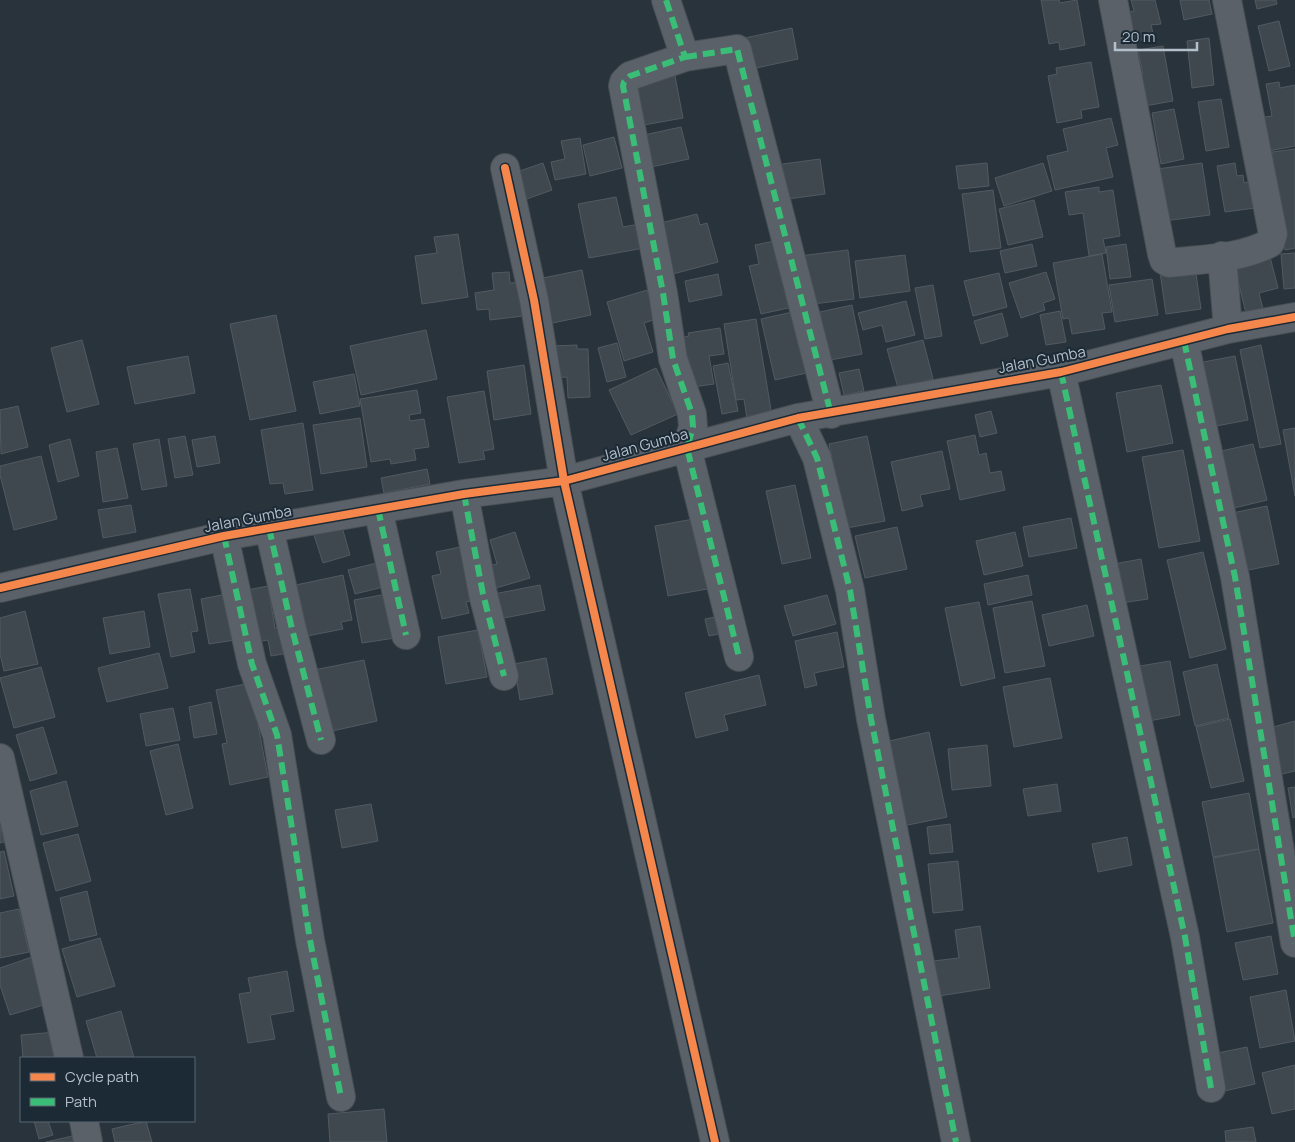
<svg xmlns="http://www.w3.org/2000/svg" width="1295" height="1142" font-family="Manrope,sans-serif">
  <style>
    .building { fill: #40484f; stroke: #515a62 }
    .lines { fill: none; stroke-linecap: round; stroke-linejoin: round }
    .street-casing { stroke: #484f55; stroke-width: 30 }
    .street { stroke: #5a6168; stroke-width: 28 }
    .quiet { stroke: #3abd76; stroke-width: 6; stroke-dasharray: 12 6; stroke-linecap: butt }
    .cycleway-casing { stroke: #1c2a36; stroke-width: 11 }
    .cycleway { stroke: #f5874c; stroke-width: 8 }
    .labels { text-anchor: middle; stroke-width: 4; stroke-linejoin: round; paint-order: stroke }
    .street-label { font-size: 15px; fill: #b3c0cc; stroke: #1c2a36 }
  </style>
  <rect width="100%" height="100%" fill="#29333b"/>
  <path class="building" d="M1041 0H1059L1060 3 1077 0 1085 45 1060 50 1059 42 1049 44Z
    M1131 0H1155L1161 24 1151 25 1154 37 1128 43 1121 14 1134 11Z
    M1180 0H1209L1212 14 1184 20Z
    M1255 0H1276L1277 4 1257 9Z
    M1279 21 1290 66 1269 71 1258 26Z
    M792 28 798 59 747 70 740 39Z
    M1209 38 1214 85 1192 88 1187 41Z
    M1163 46 1173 101 1139 107 1133 76 1143 75 1138 50Z
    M1091 62 1099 107 1081 110 1082 118 1057 123 1048 76 1057 74 1056 68Z
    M675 76 683 118 638 126 629 84Z
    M1279 82 1280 88 1295 85V146L1263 152 1257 118 1272 116 1266 84Z
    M1221 99 1229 147 1206 151 1198 102Z
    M1174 109 1184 159 1161 164 1152 113Z
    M1111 118 1118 145 1106 148 1113 177 1055 190 1047 156 1068 151 1063 129Z
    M681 127 689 159 651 167 644 135Z
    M614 137 622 168 590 176 583 145Z
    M580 138 586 174 555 180 551 162 565 159 561 141Z
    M1295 149V248L1285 250 1272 152Z
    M820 159 825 194 780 200 775 165Z
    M543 163 552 190 521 201 511 174Z
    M987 163 989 186 959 189 956 166Z
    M1043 163 1052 191 1004 206 995 178Z
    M1202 163 1210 215 1164 221 1157 169Z
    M1235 163 1237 176 1243 175 1244 183 1251 181 1255 208 1225 212 1217 166Z
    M1099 187V192L1113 190 1120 236 1103 239 1106 253 1089 256 1083 213 1069 215 1065 192Z
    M993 190 1001 248 970 252 962 194Z
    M616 197 623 227 639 224 644 248 589 258 578 204Z
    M1034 200 1043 237 1008 245 999 209Z
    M697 214 700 225 707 223 718 262 669 275 661 223Z
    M458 234 468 297 422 304 415 256 437 253 434 237Z
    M784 239 793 307 761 314 749 266 759 264 755 245Z
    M1032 244 1037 266 1005 273 1000 251Z
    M1126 244 1131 277 1110 279 1106 247Z
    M1268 249 1278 288 1259 293 1264 313 1247 317 1232 257Z
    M848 250 854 299 813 304 799 256Z
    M1295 253V288L1284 289 1281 254Z
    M1102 254 1112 312 1102 313 1105 329 1072 334 1069 318 1063 319 1053 263Z
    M905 255 910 291 860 298 855 261Z
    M1195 267 1201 309 1166 314 1160 272Z
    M582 270 591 315 548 324 538 279Z
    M509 272 510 283 528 282 532 315 490 320 489 309 477 310 475 293 494 290 492 273Z
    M1046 272 1055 299 1043 303 1045 310 1021 318 1009 283Z
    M999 273 1007 307 973 316 964 281Z
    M718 274 722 295 689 302 685 281Z
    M1152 279 1158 315 1115 322 1109 285Z
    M933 285 942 336 925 339 915 288Z
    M647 290 656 319 644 323 653 352 624 361 607 302Z
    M906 301 915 335 886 342 882 325 863 330 858 313Z
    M852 305 862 354 830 360 820 312Z
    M797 311 811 372 775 380 761 319Z
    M1060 311 1066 342 1046 345 1040 315Z
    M1002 313 1008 336 981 344 974 321Z
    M276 315 296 411 250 420 230 324Z
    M756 319 772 416 747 419 744 399 736 400 724 324Z
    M720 328 724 354 709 356 714 384 686 388 678 338 689 336 688 333Z
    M426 330 437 379 361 395 350 346Z
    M82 340 99 404 67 412 51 348Z
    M923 340 933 379 898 388 887 349Z
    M617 343 626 377 607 382 598 348Z
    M577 345V349H588L590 397 568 398 567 377 554 378 552 346Z
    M1261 345 1281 444 1260 448 1240 350Z
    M188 356 195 393 135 404 127 367Z
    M1235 356 1248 420 1211 427 1198 363Z
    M728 363 738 411 722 414 713 366Z
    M524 365 531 414 494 420 487 371Z
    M656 368 678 414 631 435 609 390Z
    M859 369 864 391 844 395 839 373Z
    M354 374 360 406 320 414 313 382Z
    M1161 385 1173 443 1127 452 1116 393Z
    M417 390 421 413 409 415 410 421 424 419 429 447 414 449 416 460 391 464 390 459 371 462 360 399Z
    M484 391 494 449 483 451 485 459 459 463 447 397Z
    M18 406 28 447 1 454 0 410Z
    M991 411 997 433 980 437 975 415Z
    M360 418 367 467 321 474 313 425Z
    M303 423 313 490 285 494 283 483 270 484 261 430Z
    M1295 428V496L1283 430Z
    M975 435 979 455 986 453 990 473 1001 471 1005 490 960 500 947 441Z
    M185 436 193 475 175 478 168 439Z
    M215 436 220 463 197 467 192 440Z
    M867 436 885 521 847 528 829 444Z
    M70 439 79 476 58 482 49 445Z
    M159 439 167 486 142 490 133 444Z
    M1253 444 1267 500 1226 510 1212 453Z
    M117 448 128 498 103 502 96 452Z
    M1183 450 1200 541 1159 548 1142 457Z
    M942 451 950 489 920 495 923 506 902 511 891 462Z
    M41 456 57 519 14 530 0 475V466Z
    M427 469 430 484 384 493 381 478Z
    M795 485 811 558 782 564 766 491Z
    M131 505 136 532 103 538 98 510Z
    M1267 506 1279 564 1238 572 1227 514Z
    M699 518 713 588 668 596 655 526Z
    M1071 518 1077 548 1029 557 1023 527Z
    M342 527 350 555 323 563 314 535Z
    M897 527 907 569 865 578 855 536Z
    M515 532 530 578 496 588 489 566 497 564 490 540Z
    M1015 532 1023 566 984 575 976 541Z
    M465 546 478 599 466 602 469 613 442 619 432 576 441 574 436 552Z
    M1203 552 1226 649 1190 658 1167 560Z
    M1141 559 1148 599 1121 603 1114 564Z
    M381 562 387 586 355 594 348 570Z
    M343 575 352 620 341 622 343 629 307 636 296 585Z
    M1028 575 1032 595 988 605 984 584Z
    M540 585 545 610 499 619 494 594Z
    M268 586 275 628 284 627 289 653 271 656 268 640 256 642 247 590Z
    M190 589 198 631 191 632 195 652 171 657 158 594Z
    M232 593 241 639 209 644 201 599Z
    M387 594 395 638 362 643 354 600Z
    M827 595 836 624 793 636 784 606Z
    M1032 601 1045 666 1005 673 993 608Z
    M979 602 995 678 961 686 945 608Z
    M1087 605 1094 636 1049 646 1042 615Z
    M25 611 38 664 4 671 0 654V618Z
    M144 611 150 647 110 654 103 618Z
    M725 615 728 632 709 636 705 619Z
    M478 630 487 677 446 684 438 637Z
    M837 632 844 667 814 673 817 685 805 688 795 641Z
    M159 653 168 688 107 702 98 668Z
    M546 658 553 694 520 700 514 664Z
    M364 660 377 721 328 732 314 670Z
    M1170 661 1180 715 1144 722 1134 667Z
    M1217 664 1229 718 1195 726 1183 672Z
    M41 667 55 717 14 728 0 678Z
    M759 675 766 705 724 715 728 730 696 738 685 693Z
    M1050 678 1062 738 1014 747 1003 687Z
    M250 683 268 777 230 785 222 744 227 743 216 690Z
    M211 702 217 734 194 738 189 707Z
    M173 708 180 740 146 746 140 714Z
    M1230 719 1244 781 1211 788 1196 727Z
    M1295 721V771L1278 775 1266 729Z
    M43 727 57 773 30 781 16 735Z
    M929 732 947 817 903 826 885 742Z
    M178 744 193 808 166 815 150 751Z
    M987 745 991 786 952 790 948 749Z
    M66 781 78 826 41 835 30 791Z
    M1057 784 1061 811 1028 816 1023 789Z
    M1295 787V817L1293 818 1288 788Z
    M1249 793 1259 849 1213 857 1202 802Z
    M371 804 378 841 342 848 335 810Z
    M0 822 4 842 0 843Z
    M950 824 953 852 930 854 927 827Z
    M78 834 91 881 56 891 43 843Z
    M1127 837 1132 865 1098 872 1092 844Z
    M1259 849 1273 923 1227 932 1213 858Z
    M4 851 14 896 0 899V852Z
    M958 861 963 910 933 913 928 864Z
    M87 891 97 935 70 941 60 898Z
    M19 909 29 952 0 958V913Z
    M980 926 990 988 939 996 933 961 959 958 955 930Z
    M1271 936 1278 974 1243 980 1235 943Z
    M100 938 115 986 77 997 62 949Z
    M32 957 47 1004 10 1015 0 985V968Z
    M287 971 294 1011 270 1015 275 1039 248 1043 239 994 251 992 248 978Z
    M1286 990 1295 1041 1260 1048 1250 997Z
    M121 1011 134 1058H97L86 1021Z
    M56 1032 59 1058H23L21 1035Z
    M1247 1047 1255 1084 1216 1093 1208 1055Z
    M1295 1065V1109L1272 1114 1262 1073Z
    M384 1109 387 1142H330L328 1114Z
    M34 1121H48L53 1135 39 1139Z
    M146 1121 152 1142H115L112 1129Z
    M1253 1127 1256 1142H1226L1225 1131Z
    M77 1135 79 1142H46Z"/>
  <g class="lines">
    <g class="street-casing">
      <path id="street" d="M666 0 685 57 630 76 624 82 623 86 663 293 673 359 692 414 693 427 687 448 739 657
        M1113 0 1162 254 1164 260 1169 263C1201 259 1241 259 1270 243L1273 234 1227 0
        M685 57 737 49 831 414
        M505 168 534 300 564 481 715 1142
        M1222 256 1228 329
        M1184 341 1235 577 1295 943
        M1061 372 1185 937 1211 1088
        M798 418 817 458 850 590 871 719 956 1142
        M464 494 483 594 504 676
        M378 509 406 635
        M269 528 292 629 321 740
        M224 536 252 664 277 735 310 940 341 1097
        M0 588 224 536 464 494 564 481 798 418 1061 372 1228 329 1295 317
        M0 758 69 1058
        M84 1121 88 1142"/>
    </g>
    <use href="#street" class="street"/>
    <path class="quiet" d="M666 0 685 57 630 76 624 82 623 86 663 293 673 359 692 414 693 427 687 448 739 657
      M685 57 737 49 831 414
      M1184 341 1235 577 1295 943
      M1061 372 1185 937 1211 1088
      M798 418 817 458 850 590 871 719 956 1142
      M464 494 483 594 504 676
      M378 509 406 635
      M269 528 292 629 321 740
      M224 536 252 664 277 735 310 940 341 1097"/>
    <g class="cycleway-casing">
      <path id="cycleway" d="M505 168 534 300 564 481 715 1142
        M0 588 224 536 464 494 564 481 798 418 1061 372 1228 329 1295 317"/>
    </g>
    <use href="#cycleway" class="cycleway"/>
  </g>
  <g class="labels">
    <g class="street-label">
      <text transform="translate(1042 360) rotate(-11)" y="5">Jalan Gumba</text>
      <text transform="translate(645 445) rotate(-15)" y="5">Jalan Gumba</text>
      <text transform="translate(248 519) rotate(-11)" y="5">Jalan Gumba</text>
    </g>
  </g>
  <rect x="20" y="1057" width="175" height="65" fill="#1c2a36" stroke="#586672"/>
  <rect x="30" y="1073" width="25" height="8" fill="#f5874c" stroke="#586672"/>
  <text x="65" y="1082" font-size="15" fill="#b3c0cc">Cycle path</text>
  <rect x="30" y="1098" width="25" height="8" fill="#3abd76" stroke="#586672"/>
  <text x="65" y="1107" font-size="15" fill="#b3c0cc">Path</text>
  <path d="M1115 42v8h82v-8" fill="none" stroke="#b3c0cc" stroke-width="2.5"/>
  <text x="1122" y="42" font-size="15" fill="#b3c0cc" stroke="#1c2a36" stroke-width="4" paint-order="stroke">20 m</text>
</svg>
